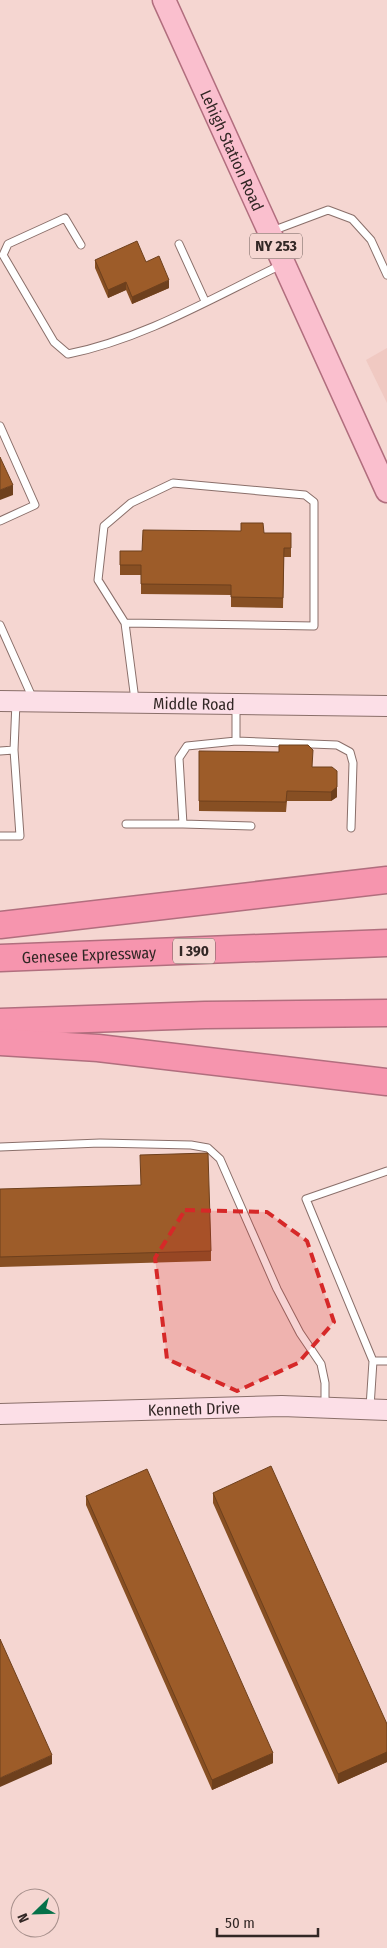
<svg xmlns="http://www.w3.org/2000/svg" width="387" height="1948" font-family="'Fira Sans Condensed',sans-serif">
  <style>
    .built { fill: #f0c9c2 }
    .lines { fill: none; stroke-linecap: round; stroke-linejoin: round }
    .lane-casing { stroke: #8a6f6a; stroke-width: 9 }
    .secondary-casing { stroke: #8a6f6a; stroke-width: 22 }
    .primary-casing { stroke: #b16e7e; stroke-width: 25 }
    .highway-casing { stroke: #b16e7e; stroke-width: 29 }
    .lane { stroke: #fff; stroke-width: 7 }
    .secondary { stroke: #fcdfe7; stroke-width: 20 }
    .primary { stroke: #fabfce; stroke-width: 22 }
    .highway { stroke: #f695ae; stroke-width: 26 }
    .wall { fill: #874f23 }
    .shaded-wall { fill: #6e401d }
    .building { fill: #9d5c29; stroke: #6e401d }
    .marked { fill: #d62828; fill-opacity: 0.2; stroke: #d62828; stroke-width: 4; stroke-dasharray: 10 6; stroke-linejoin: round }
    .labels { text-anchor: middle; stroke-width: 5; stroke-linejoin: round; paint-order: stroke }
    .shield { fill: #f5d6d1; stroke: #6c5c59; stroke-width: 1 }
    .shield-label { font-size: 15px; font-weight: bold; fill: #322725 }
    .street-label { font-size: 16px; fill: #322725; stroke: #f5d6d1 }
  </style>
  <rect width="100%" height="100%" fill="#f5d6d1"/>
  <path class="built" d="M387 348V403L366 360Z"/>
  <g class="lines">
    <g class="lane-casing">
      <path id="lane" d="M272 231 328 210 352 219 371 240 387 275
        M179 244 205 301
        M81 245 65 218 8 244 3 255 54 342 68 354C143 339 212 298 281 265
        M0 426 35 505 0 521
        M125 623 314 626V502L305 495 173 483 131 503 104 526 98 580 125 623 135 700
        M0 625 33 699
        M236 707V741L337 745 350 752 353 763 351 828
        M236 741 187 746 179 758 183 824 251 826
        M0 751 14 750
        M126 824H183
        M0 836H20L14 750 16 702
        M0 1147 100 1143 191 1145 208 1148 220 1159 277 1289 300 1333 321 1364 325 1383V1406
        M373 1361H387
        M370 1407 373 1361 306 1199 387 1171"/>
    </g>
    <g class="secondary-casing">
      <g id="secondary">
        <path id="s1" d="M0 701 387 706"/>
        <path id="s2" d="M0 1414 282 1406 387 1410"/>
      </g>
    </g>
    <g class="primary-casing">
      <g id="primary">
        <path id="s3" d="M164 0 387 491"/>
      </g>
    </g>
    <g class="highway-casing">
      <g id="highway">
        <path d="M0 925 387 880"/>
        <path id="s4" d="M0 958 387 943"/>
        <path d="M0 1022 205 1015 387 1013"/>
        <path d="M0 1042 98 1048 387 1082"/>
      </g>
    </g>
    <use href="#lane" class="lane"/>
    <use href="#secondary" class="secondary"/>
    <use href="#primary" class="primary"/>
    <use href="#highway" class="highway"/>
  </g>
  <path class="wall" d="M95 260 146 262 169 288 132 304 126 290 108 298 95 268Z
    M264 533H291V557H284L283 608 231 607V595L141 594V575H120V551H142Z
    M199 751 312 767 337 797 331 801H287L286 812 199 811Z
    M0 1189 211 1251V1261L0 1267Z
    M213 1493 387 1724V1762L338 1784 213 1503Z
    M86 1496 273 1763 212 1790 86 1505Z"/>
  <path class="shaded-wall" d="M169 280V288L132 304V297Z
    M126 282V290L108 298V290Z
    M13 485V495L0 500V490Z
    M337 771V797L331 801V792Z
    M387 1752V1762L338 1784V1774Z
    M273 1753V1763L212 1790V1780Z
    M52 1755V1764L0 1787V1778Z"/>
  <path class="building" d="M137 241 146 262 159 256 169 280 132 297 126 282 108 290 95 260Z
    M0 457 13 485 0 490Z
    M241 523H263L264 533H291V548H284L283 598 231 597V585L141 584V565H120V551H142L143 530 241 531Z
    M279 745H308L313 750 312 767H332L337 771V787L331 792 287 791 286 802 199 801V751L279 752Z
    M208 1153 211 1251 0 1257V1189L141 1185 140 1155Z
    M271 1466 387 1724V1752L338 1774 213 1493Z
    M147 1469 273 1753 212 1780 86 1496Z
    M0 1639 52 1755 0 1778Z"/>
  <path class="marked" d="M185 1210 267 1212 307 1241 334 1322 298 1363 237 1391 167 1359 155 1258Z"/>
  <g class="labels">
    <g class="shield">
      <rect x="250" y="233.5" width="52" height="25" rx="4"/>
      <rect x="173" y="938.5" width="42" height="25" rx="4"/>
    </g>
    <g class="shield-label">
      <text x="276" y="251">NY 253</text>
      <text x="194" y="956">I 390</text>
    </g>
    <g class="street-label">
      <text dy="6" stroke="none"><textPath href="#s3" startOffset="165">Lehigh Station Road</textPath></text>
      <text dy="6" stroke="none"><textPath href="#s1" startOffset="194">Middle Road</textPath></text>
      <text dy="6" stroke="none"><textPath href="#s4" startOffset="89">Genesee Expressway</textPath></text>
      <text dy="6" stroke="none"><textPath href="#s2" startOffset="194">Kenneth Drive</textPath></text>
    </g>
  </g>
  <g transform="translate(35 1913) rotate(247)"><circle r="24" fill="#f5d6d1" stroke="#a7908c"/>
  <path d="M0-4L9 19L0 12L-9 19Z" fill="#057149"/>
  <text y="-8" font-size="14" font-weight="bold" text-anchor="middle" fill="#322725">N</text>
  </g>
  <path d="M217 1928v8h101v-8" fill="none" stroke="#322725" stroke-width="2.5"/>
  <text x="225" y="1928" font-size="15" fill="#322725" stroke="#f5d6d1" stroke-width="4" paint-order="stroke">50 m</text>
</svg>
